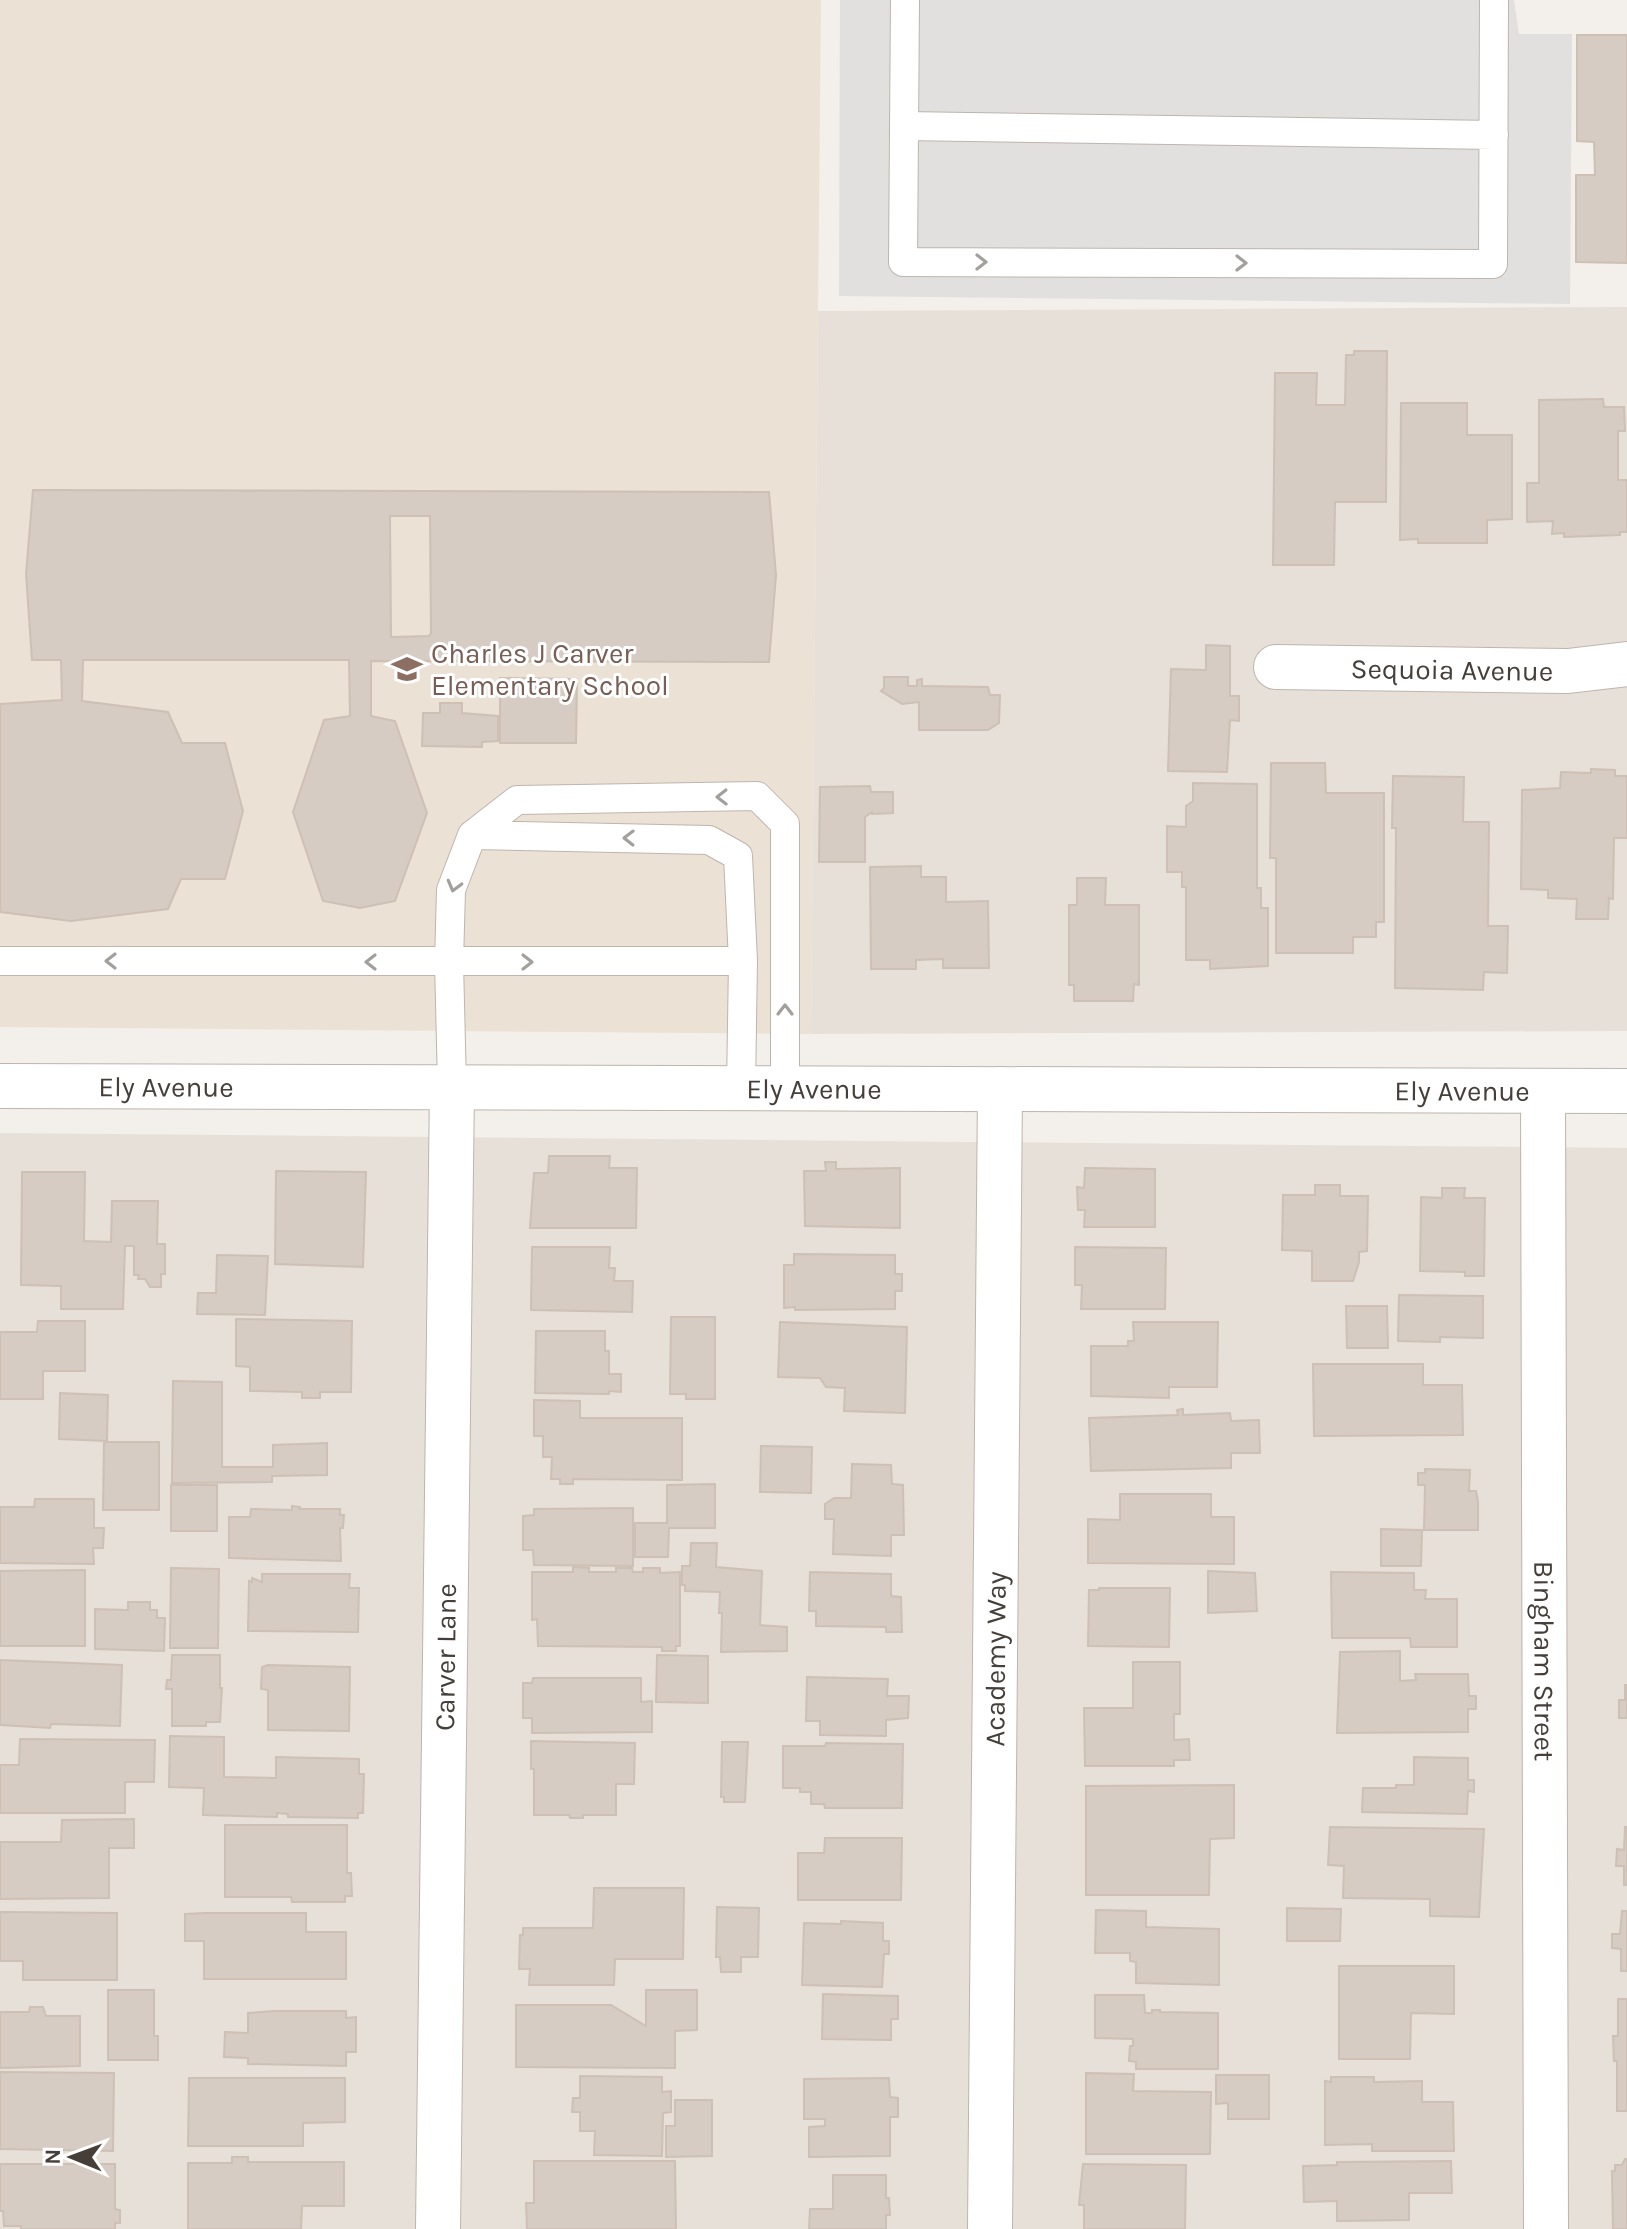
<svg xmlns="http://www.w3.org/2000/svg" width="1627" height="2229" font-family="Karla,sans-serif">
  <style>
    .residential { fill: #e6e0d9 }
    .education { fill: #ebe1d5 }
    .parking { fill: #e2e0de }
    .building { fill: #d6ccc3; stroke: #cec0b4; stroke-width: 2; fill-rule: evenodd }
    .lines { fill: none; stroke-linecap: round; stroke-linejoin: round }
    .lane-casing { stroke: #beb5ad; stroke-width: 30 }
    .street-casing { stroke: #beb5ad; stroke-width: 46 }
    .lane { stroke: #fff; stroke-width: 28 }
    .street { stroke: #fff; stroke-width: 44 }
    .oneway { stroke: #a29f9c }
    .labels { text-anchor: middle; stroke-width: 6; stroke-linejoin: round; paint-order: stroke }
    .education-label { font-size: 28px; fill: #785e54; stroke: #fff; text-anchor: start }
    .street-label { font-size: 28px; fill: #463f39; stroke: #fff }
  </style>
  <rect width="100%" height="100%" fill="#f3efea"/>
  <path class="residential" d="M1627 307V1031L811 1034 818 311Z
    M0 1133 1627 1148V2229H0Z"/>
  <path class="education" d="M0 0H821L811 1034 0 1027Z"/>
  <path class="parking" d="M840 0H1514L1519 34H1572L1570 304 839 296Z"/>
  <path class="building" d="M1577 35H1626L1627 38V263L1576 262V175H1595L1594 142 1577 141Z
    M1354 351H1387L1386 502H1335L1334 565H1273L1275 373H1317L1316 405H1345L1346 355H1354Z
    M1603 399 1604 407H1624L1625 431H1618V480H1627V532H1620V535L1564 537V533L1552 534 1553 521 1527 522V483H1539V400Z
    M1401 403H1467V435H1512V519L1487 520V543H1418V539L1400 540Z
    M33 490 769 492 776 575 769 662 371 661V716L395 721 427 813 395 901 360 908 323 901 293 812 324 720 350 716 349 660H83L82 701 168 712 182 743H225L243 811 225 879H181L168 909 71 921 0 912V704L62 700 61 660H32L26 574ZM390 516H430L431 633 429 636 391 637Z
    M1206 645 1230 646V696H1239V721L1230 720 1227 772 1168 771 1171 669 1206 670Z
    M884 677H908V686H917V680L922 679V686L988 687 990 695H1000L999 723 988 730H919V702L902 704 881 691 884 688Z
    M500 678 577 679 576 743H500Z
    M440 703H462V713L498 716V741L482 742V747L422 746 423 713H440Z
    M1271 763H1325L1326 793H1384V922H1376V937H1353V953H1276V858H1270Z
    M1591 769 1615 770V776H1627V838H1614L1613 899 1609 898 1608 919H1576L1577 899 1548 898V890L1521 889 1522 790 1560 788 1561 772 1591 773Z
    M1393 776 1464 777 1463 822H1489L1488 926H1508L1507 973 1484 972 1483 990 1395 988 1396 828H1392Z
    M1193 783 1257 784V888H1261V908H1268V966L1210 969V960H1186V887H1182V872H1167V826L1186 827V806L1193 801Z
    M870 786 871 792H893V813L872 814V812L865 817V862H819L820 787Z
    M921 866V877H946V902L988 901 989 968H943V959L916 960V969H871L870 867Z
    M1077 878H1106L1105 905H1139V985L1134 984 1133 1001H1074V985H1069V905H1077Z
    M549 1156H610L609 1168H637L636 1228H530L534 1173H548Z
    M825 1162H836V1169L900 1168V1228L805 1226 804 1171H826Z
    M1085 1168 1155 1169V1227H1084L1085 1210H1078L1077 1187 1084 1188Z
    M276 1171 366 1172 363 1267 275 1264Z
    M22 1172H85L84 1241 111 1242 112 1201H158L157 1244H165V1274H161V1287H150L145 1279H138L139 1275H134V1246H125L123 1309H61V1286L21 1285Z
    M1315 1185H1340V1196H1368L1367 1251 1359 1252V1262L1353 1281H1312V1251L1282 1250 1283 1195H1315Z
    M1442 1188H1465L1464 1198H1485L1484 1276H1465V1272L1420 1271 1421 1197 1442 1198Z
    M532 1247H610L609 1268H615L614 1281H633L632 1312 531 1310Z
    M1075 1247 1166 1248 1165 1309H1081L1082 1285H1075Z
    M794 1254 895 1255V1274H902V1291H895V1309L795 1310V1307L784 1308V1265H794Z
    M217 1255 268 1256 265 1315 197 1314 198 1293H216Z
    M1399 1295 1483 1296V1338L1440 1337V1342L1398 1341Z
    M1346 1306H1387L1388 1348H1347Z
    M671 1317H715V1399H686V1394H670Z
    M236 1319 352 1321 351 1392H320V1398H302V1392L250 1391V1367L236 1366Z
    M38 1321H85V1371H43V1399H0V1332H37Z
    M780 1322 907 1327 905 1413 844 1411 845 1388 826 1387 820 1378 778 1377Z
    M1133 1322H1218L1217 1387H1169V1398L1091 1396V1346H1128V1341H1134Z
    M536 1331H605V1351H609V1374H621V1392L609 1391V1394L535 1393Z
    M1313 1364H1423V1385H1462L1463 1435 1314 1436Z
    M173 1381 222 1382V1467H273V1445L327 1443V1475L272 1476V1482L172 1483Z
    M60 1393 108 1395 107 1441 59 1439Z
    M534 1400 580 1401V1418H682V1480L573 1479V1484H560V1479H551L552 1457H543V1436H534Z
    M1183 1409V1415L1230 1413 1231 1421 1259 1420 1260 1453H1231V1468L1091 1471 1089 1418 1178 1415 1177 1410Z
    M104 1442H159V1510H103Z
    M761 1446 812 1447 811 1493 760 1492Z
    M852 1464 891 1465 892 1484 903 1485 904 1535H891V1556L833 1554 834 1519H825V1504L834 1498H851Z
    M1425 1469 1470 1470 1469 1491H1476L1478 1501V1530H1424L1425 1485H1418V1473H1425Z
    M715 1484V1528H669L668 1557H635V1523H667V1485Z
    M171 1485H217V1531H171Z
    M1120 1494H1211V1517H1234V1564L1088 1563V1519L1120 1520Z
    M35 1499H94V1528H104L103 1548H93L94 1564 0 1563V1507H34Z
    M292 1506 300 1507 299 1509H340V1515H344L343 1528H340L341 1561 229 1558V1517H250L251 1509 292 1510Z
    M633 1508V1566L534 1565 533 1550H523V1516L534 1515V1509Z
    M1381 1529 1422 1530 1421 1566H1381Z
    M691 1543H717L716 1567 762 1571 760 1625 787 1627V1651L721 1652 722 1613H719L720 1592 685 1591V1585H682V1566H690Z
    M573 1567 589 1568V1572H616V1568H632L633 1572H643V1568H660V1573L680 1572V1646H676V1651H662V1647L538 1646 537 1619 532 1620V1572H573Z
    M171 1568 219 1569 218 1648H170Z
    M85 1570V1646H0V1571Z
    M1208 1571 1255 1573 1257 1611 1208 1613Z
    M810 1572 891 1574V1596L901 1597 902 1632H886V1627L816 1626V1611H809Z
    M1331 1572 1414 1573V1590H1426L1425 1599H1457V1647H1411L1410 1638H1332Z
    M262 1574H350L349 1588H359L358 1632 248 1631 249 1581 252 1582V1578L262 1582Z
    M1099 1588H1170L1169 1647 1088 1646 1089 1590H1099Z
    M128 1602H150V1610H157V1618H165L164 1651 95 1649V1609L128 1610Z
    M1400 1651V1681L1416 1680 1415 1674H1468L1469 1696H1476V1709H1468V1732L1337 1733 1340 1652Z
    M172 1655H220V1688H222L220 1722H206V1726H172V1689H166L167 1680H171Z
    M657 1655 708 1656V1703L656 1702Z
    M0 1660 122 1665 120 1726 51 1724 50 1728 0 1725Z
    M1133 1662H1180V1714H1174V1740L1189 1739 1190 1760H1174V1766H1085L1084 1708H1133Z
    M268 1665 350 1667 349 1731 268 1730V1690L261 1689 262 1667Z
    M807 1677 888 1679 887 1696H909L908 1718 886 1720V1736L820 1735V1721H806Z
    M533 1678H641V1702L652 1701V1732L532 1733V1718H523V1683H532Z
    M1625 1685H1627V1718H1619V1700H1625Z
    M170 1736 224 1737V1777L276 1778V1757L359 1759V1774H364L363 1813H358V1818L288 1817V1814L277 1813V1817L203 1815 204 1788 169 1787Z
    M20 1739 155 1740 154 1782H125V1813H0V1765H19Z
    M531 1741 635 1743 634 1784H616V1815H583V1818H570L569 1815H534V1769H531Z
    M722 1742H748L745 1802H724V1797H721Z
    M826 1743 903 1744 902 1808H825L824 1804H811V1792H800V1788H783V1746H825Z
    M1414 1757 1468 1758V1780H1474V1792L1468 1791 1467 1814 1362 1812 1363 1788H1396V1785H1414Z
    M1234 1785V1838L1210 1839 1209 1895H1086V1786Z
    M134 1819V1848H109V1898L0 1899V1842H61L62 1820Z
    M225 1825H347V1873H351L352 1896H345V1902H292L291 1897H225Z
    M1330 1827 1484 1829 1479 1917 1430 1916V1899L1343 1898 1344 1866 1328 1865Z
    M1625 1827H1627V1885H1624V1866H1616L1617 1849 1624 1850Z
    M825 1838H902L901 1900H798V1853H824Z
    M594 1888H684L683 1959H615L614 1985H529L530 1969H519L520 1935H523V1928H593Z
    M717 1907 759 1908 758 1957H741V1972H721L720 1957H716Z
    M1287 1908 1341 1909 1340 1941H1287Z
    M1096 1910 1146 1911V1927L1219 1929V1985L1136 1983V1962L1130 1961V1953H1095Z
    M1622 1911H1627V1971H1621V1949L1612 1948V1934H1620Z
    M0 1912 117 1913V1980H23V1961H0Z
    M205 1913H306V1932H346V1979H204V1941H185V1914Z
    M841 1921 883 1923V1941H889V1954H884L882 1987 802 1985 804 1923 841 1924Z
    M1339 1966H1454V2014L1411 2013 1410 2059H1339Z
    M108 1990H154V2036H158V2060H108Z
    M646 1990H697V2030L675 2031V2068L516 2067V2005H611L646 2026Z
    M823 1994 898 1996V2019H891V2040L822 2039Z
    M1095 1995H1144L1145 2013H1152V2010H1160V2012L1218 2013V2069H1136V2062L1129 2061 1130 2046H1133V2039L1095 2038Z
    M1618 1999H1627V2111H1617V2061H1614L1613 2036H1618Z
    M30 2007H43L46 2016H80V2066L0 2068V2012H29Z
    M274 2011H346V2018L356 2017V2052H346V2066L248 2064V2058L224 2057 225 2032 248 2033V2013Z
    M0 2072 114 2073 113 2151 0 2149Z
    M1086 2073 1134 2074 1133 2091 1211 2092 1210 2154H1086Z
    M1216 2075H1269V2119H1228V2103L1216 2104Z
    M580 2076 662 2077V2092L671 2091V2112L663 2113 662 2156 594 2155 595 2131H580V2112H572L573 2098H580Z
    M1331 2077H1374V2082L1422 2081V2102H1453L1454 2151H1372V2144L1325 2145V2081L1331 2082Z
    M189 2078H345V2122L303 2123V2146H188Z
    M889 2078 890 2097 898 2098V2117H890V2156L809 2157V2127L825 2126V2119H804V2079Z
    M675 2100H712V2156L666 2157V2126H675Z
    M232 2157H248V2162H344V2206H302L301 2229H188V2163H232Z
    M1625 2159H1627V2229H1613L1612 2171H1615V2165H1622Z
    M534 2161H675L676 2229H527L526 2203H534Z
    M1451 2161 1452 2193H1409V2220L1337 2221V2201L1304 2202 1303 2166 1337 2165V2162Z
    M0 2164H115V2209L120 2210V2223H115V2229H21V2226H4L3 2211H0Z
    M1083 2164 1186 2165 1185 2229H1084V2205H1079Z
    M833 2175H886V2198H889L890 2215H886V2229H809L810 2209H833Z"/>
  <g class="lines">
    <g class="lane-casing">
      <path id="lane" d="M905 0 903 262 1493 264 1494 0
        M904 126 1494 135
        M472 835 709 840 738 856 743 961
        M0 961H743L741 1088
        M452 1086 449 962 451 890 472 835 517 800 757 796 785 824V1088"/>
    </g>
    <g class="street-casing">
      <g id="street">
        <path id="s1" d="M1276 667 1568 671 1627 664"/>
        <path id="s2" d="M0 1086 1627 1091"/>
        <path id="s3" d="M1543 1091 1546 2229"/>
        <path id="s4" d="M438 2229 452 1086"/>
        <path id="s5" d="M990 2229 1000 1089"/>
      </g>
    </g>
    <use href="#lane" class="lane"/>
    <use href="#street" class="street"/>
  </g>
  <defs><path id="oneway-chevron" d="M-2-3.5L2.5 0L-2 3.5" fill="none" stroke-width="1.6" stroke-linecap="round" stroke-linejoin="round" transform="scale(2)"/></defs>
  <g class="oneway">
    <use href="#oneway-chevron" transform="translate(981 262)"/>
    <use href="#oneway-chevron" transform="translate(1241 263)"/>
    <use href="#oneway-chevron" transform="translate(722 797) rotate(179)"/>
    <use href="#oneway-chevron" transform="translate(629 838) rotate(-179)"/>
    <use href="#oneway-chevron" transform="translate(454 886) rotate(105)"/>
    <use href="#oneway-chevron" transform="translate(111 961) rotate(-180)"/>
    <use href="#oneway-chevron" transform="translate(371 962) rotate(-180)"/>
    <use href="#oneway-chevron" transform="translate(527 962)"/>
    <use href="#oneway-chevron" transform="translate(785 1010) rotate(-90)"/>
  </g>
  <defs>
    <g id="school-bare" transform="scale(2.4)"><path d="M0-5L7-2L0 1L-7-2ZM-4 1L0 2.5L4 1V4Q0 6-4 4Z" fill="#8d6e63" stroke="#fff" stroke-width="2.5" paint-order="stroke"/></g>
  </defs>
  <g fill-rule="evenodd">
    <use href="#school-bare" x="407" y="669"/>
  </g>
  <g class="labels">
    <g class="education-label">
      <text x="431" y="663">Charles J Carver<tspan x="431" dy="32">Elementary School</tspan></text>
    </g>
    <g class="street-label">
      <text dy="10" stroke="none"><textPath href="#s1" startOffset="176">Sequoia Avenue</textPath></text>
      <text dy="10" stroke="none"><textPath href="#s2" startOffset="166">Ely Avenue</textPath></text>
      <text dy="10" stroke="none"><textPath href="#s2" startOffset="814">Ely Avenue</textPath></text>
      <text dy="10" stroke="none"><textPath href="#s2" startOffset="1462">Ely Avenue</textPath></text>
      <text dy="10" stroke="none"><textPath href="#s4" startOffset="572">Carver Lane</textPath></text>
      <text dy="10" stroke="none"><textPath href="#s5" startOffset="570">Academy Way</textPath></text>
      <text dy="10" stroke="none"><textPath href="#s3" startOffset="570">Bingham Street</textPath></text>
    </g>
  </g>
  <g transform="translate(72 2157) rotate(271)" stroke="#ffffff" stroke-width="6" paint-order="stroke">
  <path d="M0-6L14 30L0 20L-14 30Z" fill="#463f39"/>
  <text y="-12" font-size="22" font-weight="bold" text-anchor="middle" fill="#463f39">N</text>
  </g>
</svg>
